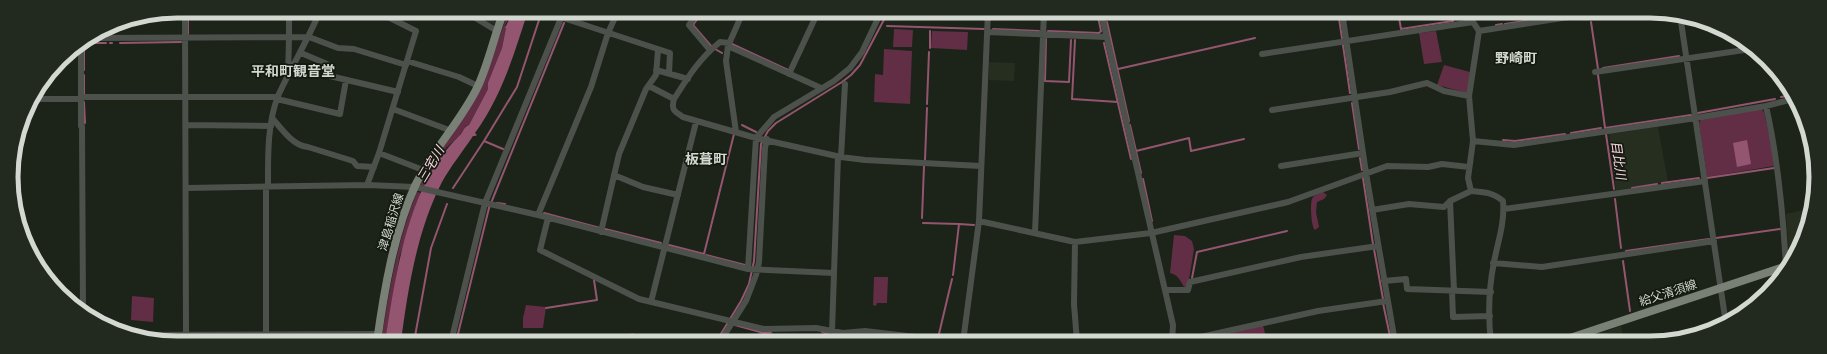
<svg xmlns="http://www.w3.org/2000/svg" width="1827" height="354" font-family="Jost,'Noto Sans JP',sans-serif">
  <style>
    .built { fill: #252e1f }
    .green { fill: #612e46 }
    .water { fill: #935570 }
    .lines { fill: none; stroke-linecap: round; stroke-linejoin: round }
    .stream { stroke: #935570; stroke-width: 2 }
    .minor { stroke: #4d514b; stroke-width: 6 }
    .major { stroke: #798176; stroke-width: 8 }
    .labels { text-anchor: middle; stroke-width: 3.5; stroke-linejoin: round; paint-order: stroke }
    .street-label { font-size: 12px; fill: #d3d8d1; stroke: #131a0f }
    .water-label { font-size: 13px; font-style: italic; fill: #fbd4e3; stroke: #131a0f }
    .quarter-label { font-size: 14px; font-weight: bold; fill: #d3d8d1; stroke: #131a0f }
    .rim { fill: none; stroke: #d3d8d1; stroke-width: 5 }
  </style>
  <rect width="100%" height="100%" fill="#1c2318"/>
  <path class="built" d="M474 11H489L499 17 494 25 473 13Z
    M989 62 1015 63 1014 81 989 80Z
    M1658 127 1668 182 1616 190 1609 134Z
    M1812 208 1799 250 1793 259 1789 255 1786 214Z
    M1621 326 1624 343H1572Z"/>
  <path class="green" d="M509 11H513L504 27 506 28 502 48 488 89 469 125 466 126 459 136 446 148 424 187 420 185 490 62Z
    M894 29 913 30 912 47H893Z
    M932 31 968 32 967 50 931 48Z
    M1436 31 1442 62 1424 64 1419 33Z
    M884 49 912 51 910 104 874 102 875 74 883 75Z
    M1444 65 1470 72 1467 93 1437 85Z
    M1761 109 1764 112 1771 143 1774 166 1707 177 1699 123 1701 120Z
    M417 192 421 193 400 255 385 342H381C389 291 397 240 417 192Z
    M1323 192 1327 195 1324 199 1317 202 1316 212 1319 227 1315 230C1311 227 1310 204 1312 199 1313 195 1319 194 1323 192Z
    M1174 235 1185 236 1192 241 1194 249 1188 286 1184 287C1181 281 1177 274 1170 273Z
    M874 277H888L887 303H877L876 306 873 305Z
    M132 296 154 298 153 322 131 320Z
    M526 305 546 307 543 328H523V318Z
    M1263 325 1267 342 1202 341V339Z
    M634 333 635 342H599L598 339Z
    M759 333H773L775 342H748L747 337 758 336Z"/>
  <path class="water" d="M513 11H528C514 54 502 96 475 133L477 135 475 136H473C463 151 451 166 442 182 417 231 408 288 401 342H385C396 272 408 185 459 136 463 133 463 127 469 125L488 89V83L502 48 506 28 504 27 506 26Z
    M1747 140 1751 164 1737 167 1733 143Z"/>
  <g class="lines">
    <path class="stream" d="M188 11V34
      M682 11 692 16
      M703 11 693 25 711 46
      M1338 12 1342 38
      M1398 12 1401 29 1453 21 1451 12
      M1346 19 1390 12
      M1107 22 1129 121
      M1591 22 1598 69
      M1505 24 1550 17
      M1496 25 1502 24
      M887 26 984 29
      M993 29 1039 31
      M1048 31 1099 33 1101 31 1097 12
      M1046 39 1045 81 1069 82 1071 40
      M1075 40 1072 99 1118 102
      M85 43H106
      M110 43H112
      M120 43 181 42
      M1104 43 1131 159
      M732 44 788 70
      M84 45V70
      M1343 45 1350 93
      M930 48V31
      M715 49 722 53
      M1603 68 1679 56
      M1118 69 1255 38
      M84 75V95
      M1598 75 1605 128
      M1781 97 1791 95
      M84 102 85 123
      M1352 103 1359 149
      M927 104 929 52
      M1698 113 1775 99
      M742 125 756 132
      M1130 125 1141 173
      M1605 128 1691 115
      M1571 133 1601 128
      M1606 134 1614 189
      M1503 140 1515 141 1565 134
      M484 141 517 87 541 14
      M1136 151 1189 138 1191 151 1244 139
      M1360 158 1362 170
      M925 160 927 108
      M1363 178 1373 244
      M1707 178 1774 168
      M1143 179 1152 221
      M1662 183 1699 178
      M453 188 484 141 503 149
      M1632 188 1657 184
      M1615 199 1621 248
      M497 203 505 204
      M544 213 600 228
      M922 218 924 166
      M923 223 959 224
      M605 229 661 243
      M1716 238 1780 229
      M669 245 704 254
      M1374 249 1383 299
      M1626 251 1709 239
      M704 254 734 134
      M706 255 745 265
      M1623 261 1630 311
      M953 275 959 224 974 225
      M1192 278 1197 252 1287 231
      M1383 303 1391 341
      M546 308 597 300 594 280
      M735 325 764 333 771 332
      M822 332 828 334
      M836 336H842
      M938 338 952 279
      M414 342 431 248 447 204
      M456 342 489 208 564 23
      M716 342 741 301 749 284 754 261 761 144 768 131 776 123 842 82 851 75 860 65 888 12"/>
    <path class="minor" d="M185 11 186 335
      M289 11V37
      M464 11 497 31
      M495 11 502 16
      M549 11 548 13 670 53 669 73
      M699 11 689 25 710 50
      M1101 12 1173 325 1172 342
      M1342 12 1366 173 1395 342
      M1458 12 1473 22 1479 31 1469 96 1473 141 1468 178 1471 191C1483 192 1493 192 1503 201 1505 222 1498 241 1494 262 1489 287 1488 317 1491 343
      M1588 15 1609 12
      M1680 15 1726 324
      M1102 18 1128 12
      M1479 31 1588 14
      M987 32 1106 37
      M91 38 309 37 338 48 354 49 406 65
      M728 46 821 88
      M301 53 327 64 331 70 330 76 398 92
      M1262 54 1473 22
      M407 61 459 77 478 86
      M656 70 688 79
      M1595 72 1751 49
      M789 74 818 12
      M288 76 289 38
      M649 86 674 99C671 110 674 111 683 117L756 138 841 157 865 160 981 166
      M81 97H278
      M33 99H81
      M277 99 340 114 346 80
      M674 99C688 77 699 59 720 42L729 43
      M1766 106C1778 159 1783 212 1786 267
      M393 109 449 130
      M1272 110 1390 92 1427 83 1444 91 1469 96
      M272 118C282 129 293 146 308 147L353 161 357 166 374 167
      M186 125 271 126
      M81 126V46
      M82 126 83 310
      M736 132 726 61 728 46 743 12
      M1473 141 1514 145 1696 118 1766 106 1793 99
      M379 153 423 170
      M841 157 845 84
      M1281 166 1363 153
      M614 175 643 187 678 195
      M367 185 379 153 416 31 376 11
      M266 187V334
      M268 187C268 158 267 124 278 96 291 67 308 40 320 11
      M186 188 367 185 415 187 538 215 748 269 834 273
      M1450 201 1454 291
      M1504 209 1705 181
      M1372 210 1409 204 1444 207 1450 201 1471 191
      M538 215 591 87 608 33 618 11
      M548 218 540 250 639 299 764 329 816 328 843 333 865 331 958 342
      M979 221 1075 242 1151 233 1288 202 1387 166 1428 167 1442 164 1469 167
      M601 232 619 154 646 89 656 75 658 50
      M1035 233 1044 12
      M1075 242 1074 304 1077 342
      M1493 263 1542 267 1714 241
      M748 269 756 138 774 117 834 81 850 68 862 52 881 12
      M1384 281 1406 279 1407 289 1491 292
      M1165 290H1188L1190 282 1301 257 1378 246
      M1452 291 1453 317 1490 316
      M651 302 696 122
      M133 335 378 334
      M451 342 485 203 561 18
      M720 342 746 301 756 275 759 262 765 148 767 139
      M833 342 832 332 838 156
      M963 342 979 221 988 12
      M1178 342 1318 311 1387 301"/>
    <path class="major" d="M377 342C384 291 394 232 415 186 432 150 461 122 478 86 489 62 494 36 504 11
      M1555 343 1787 266"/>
  </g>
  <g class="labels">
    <g class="street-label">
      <text transform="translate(391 222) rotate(-73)" y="4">津島稲沢線</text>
      <text transform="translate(1668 293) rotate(-18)" y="4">給父清須線</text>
    </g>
    <g class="water-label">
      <text transform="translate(1619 160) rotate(82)" y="5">目比川</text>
      <text transform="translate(430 164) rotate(-59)" y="5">三宅川</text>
    </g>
    <g class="quarter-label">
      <text x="1516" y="63">野崎町</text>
      <text x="293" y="76">平和町観音堂</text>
      <text x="706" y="164">板葺町</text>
    </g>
  </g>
  <path d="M0 0H1827V354H0ZM177 18H1650A159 159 0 0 1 1809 177V177A159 159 0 0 1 1650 336H177A159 159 0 0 1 18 177V177A159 159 0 0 1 177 18Z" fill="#22291f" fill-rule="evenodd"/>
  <path class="rim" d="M177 18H1650A159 159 0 0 1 1809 177V177A159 159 0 0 1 1650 336H177A159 159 0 0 1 18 177V177A159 159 0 0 1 177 18Z"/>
</svg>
